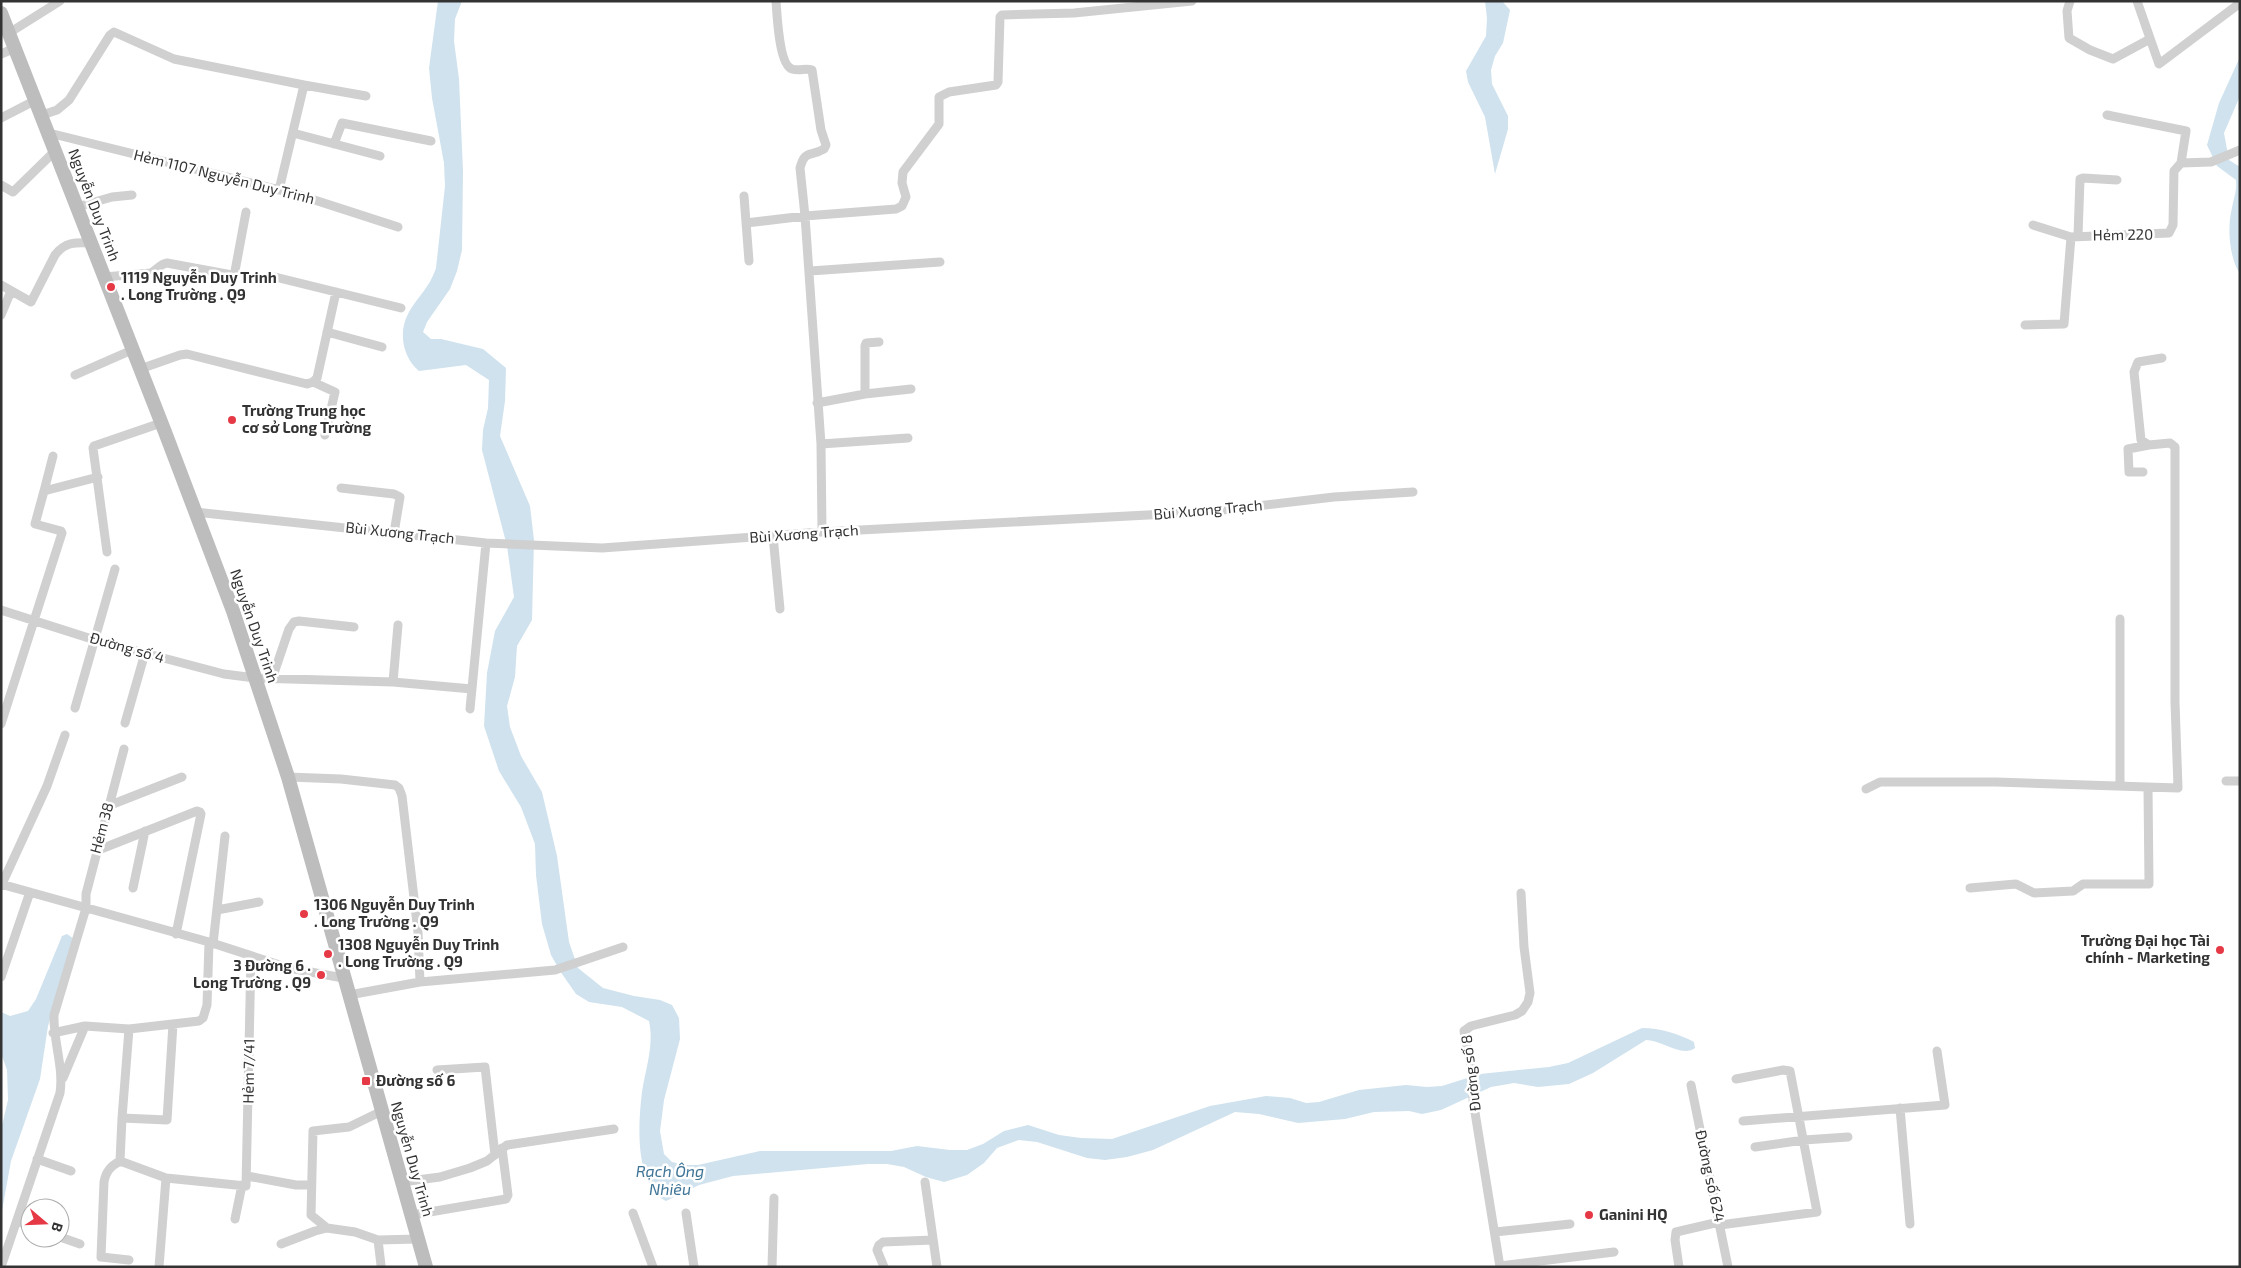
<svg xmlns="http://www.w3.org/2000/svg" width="2241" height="1268" font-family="'Exo 2',sans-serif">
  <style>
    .water { fill: #cfe2ee }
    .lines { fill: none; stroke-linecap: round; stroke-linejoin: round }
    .minor { stroke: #d0d0d0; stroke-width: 9 }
    .secondary { stroke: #bdbdbd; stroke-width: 14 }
    .poi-dot { fill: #e63946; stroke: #fff; stroke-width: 2 }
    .labels { text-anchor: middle; stroke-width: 5; stroke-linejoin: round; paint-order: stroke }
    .street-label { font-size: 15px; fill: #333; stroke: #fff }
    .poi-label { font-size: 15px; font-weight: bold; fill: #333; stroke: #fff; text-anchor: start }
    .water-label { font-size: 16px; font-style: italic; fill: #3f7597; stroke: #fff }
  </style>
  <rect width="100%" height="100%" fill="#fff"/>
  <path class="water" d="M438 1H462L455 19 454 41 459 79 463 171 462 250 457 271 450 289 427 322 423 332 431 339H441L483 349 506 368 505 401 500 436 530 506 534 540 532 620 517 646 515 677 507 706 510 727 521 756 542 792 557 856 569 942 578 968 603 988 634 996 660 1000 672 1005 679 1018 680 1039 664 1100 660 1131 664 1154 672 1162 684 1165H698L760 1151H891L917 1146 950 1150H967L983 1144 1004 1131 1028 1125 1059 1135 1081 1138 1112 1139 1210 1106 1266 1096 1290 1098 1306 1103 1319 1102 1359 1090 1406 1085 1427 1087 1442 1086 1480 1074 1549 1067 1568 1063 1642 1028C1660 1028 1679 1034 1694 1042L1695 1048C1682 1058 1662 1040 1646 1040L1593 1073 1569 1084 1538 1087 1514 1083 1491 1087 1441 1110 1422 1114 1409 1111 1374 1112 1345 1119 1298 1123 1259 1114 1235 1112 1153 1150 1127 1157 1105 1160 1087 1158 1037 1142 1019 1140 997 1148 984 1163 967 1175 944 1182 926 1177 904 1167 887 1164H868L733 1176 699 1185 666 1201C636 1186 638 1130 641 1101 643 1074 655 1049 649 1021L622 1007 589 1002 576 994 560 971 551 955 542 924 536 875 535 844 521 807 499 771 484 726 487 673 495 631 514 597 507 546 482 450 483 430 488 408 489 380 466 365 419 371C403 358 398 333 408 314 417 297 429 289 436 268L445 186 444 163 432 98 429 68Z
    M1485 1H1502L1510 10 1503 43 1495 56 1491 70 1492 84 1508 116V129L1495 174 1485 117 1468 82 1466 71 1486 36 1487 18Z
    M2240 57V96L2224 133 2229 160 2240 167V274C2229 257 2227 227 2232 208 2234 197 2237 191 2236 180L2217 166 2207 145 2219 103Z
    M67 934 74 939 48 1026 40 1079 11 1161 1 1216V1130L8 1100 7 1070 1 1053V1012L10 1016 28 1011 36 999 62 936Z"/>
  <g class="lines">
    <path class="minor" d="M2070 1 2067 11 2069 38 2090 50 2113 59 2150 39
      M2137 1 2159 64 2240 3
      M9 33 60 1
      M1 54 15 48
      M42 115 57 110 69 100 110 35 114 32 174 59 304 85
      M2107 115 2186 131 2181 163
      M1 118 36 100
      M49 133 296 194 398 227
      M293 133 380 156
      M334 144 342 123 431 141
      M1 185 13 192 56 150
      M279 190 304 85 366 96
      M744 196 749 261
      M77 207 112 197 132 195
      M746 223 805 216 800 168C805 149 811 157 824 149L826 145 821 130 812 70C806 68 799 71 792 69 779 65 777 14 776 1
      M2033 225 2071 237 2169 233 2173 225 2174 171 2181 163 2211 162 2240 150
      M2078 236 2080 179 2083 178 2117 180
      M810 271 940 262
      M104 277 151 273C157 270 160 264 167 263L232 275 235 271 246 212
      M275 277 401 308
      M1 285 31 302 55 255C65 242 75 242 91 243
      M1 315 11 291
      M2025 325 2064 324 2071 237
      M327 332 382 347
      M140 369 180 355 187 354 307 384 313 382 317 378 336 292
      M75 375 132 350
      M313 382 335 392 325 435
      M865 394V346L866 343 879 342
      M817 403 865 394 911 389
      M821 444 908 438
      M2143 472H2129L2128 449 2149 445
      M341 488 394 494 400 497 394 533
      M44 491 53 456
      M195 512 486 543 602 548 822 532 1205 512 1334 497 1413 492
      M822 532 821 444 805 216 896 209 902 206 906 197 902 183 903 172 939 124V97L949 92 996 85 998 82 1000 17 1002 15 1074 13 1192 1
      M773 536 780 609
      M107 552 93 448 94 446 161 423
      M1 610 95 640 224 674 255 678 393 682 472 689
      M2120 619V785
      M272 679 289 629 294 622 299 621 354 627
      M393 682 398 625
      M75 708 115 569
      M470 709 486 543
      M125 723 145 653
      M1 724 62 533 61 531 35 524 44 491 98 477
      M288 777 341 779 395 785 399 788 402 796 418 932 420 982
      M2226 781H2240
      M1866 789 1880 782H1996L2178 788 2175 702V447L2170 443 2149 445 2141 440 2134 372 2138 362 2162 358
      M108 806 182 777
      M96 851 197 811 200 812 201 814 176 934
      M1 884 209 942 289 968 343 978
      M1 886 47 786 65 735
      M133 888 145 831
      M1970 888 2016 884 2034 893 2073 891 2083 884H2149L2148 788
      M217 910 259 902
      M213 944 225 836
      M1 977 30 892
      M349 995 420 982 555 970 623 947
      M85 1026 129 1029
      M53 1033 85 1026 63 1078
      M437 1070 485 1067 495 1155
      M1691 1085 1728 1267
      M1900 1108 1910 1224
      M122 1118 167 1120 173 1024
      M1743 1121 1945 1105 1937 1051
      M1755 1147 1804 1140 1848 1137
      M37 1159 71 1171
      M120 1161 166 1178 159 1267
      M247 1176 296 1185H311
      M166 1178 246 1186 251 956
      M402 1182 440 1177 470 1168 487 1161 507 1145 614 1129
      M925 1182 937 1267
      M633 1213 653 1267
      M686 1213 694 1267
      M412 1215 506 1199 508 1195 502 1148
      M235 1219 242 1185
      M17 1221 30 1226
      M1720 1225 1817 1212 1790 1071 1783 1070 1736 1079
      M327 1228 311 1215 313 1131 349 1127 382 1111
      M1495 1232 1570 1224
      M60 1237 80 1244
      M378 1240 381 1265
      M281 1244 315 1231 327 1228 355 1232 378 1240 418 1239
      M129 1260 101 1257 104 1182C106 1171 111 1166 120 1161L122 1118 129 1029 199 1021 203 1018 207 1005 209 942
      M1500 1266 1614 1252
      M1 1267 60 1093C64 1067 53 1041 54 1015L86 908V894L124 749
      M772 1267 774 1198
      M884 1267 877 1250 879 1245 883 1242 933 1240
      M1500 1267 1473 1100 1472 1072 1464 1031 1471 1026 1515 1015 1522 1011 1528 1002 1530 993 1524 947 1521 893
      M1679 1267 1675 1240 1676 1232 1719 1222"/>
    <path class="secondary" d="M1 13 165 432 233 611 288 777 426 1267"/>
  </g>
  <g class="poi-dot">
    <circle cx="111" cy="287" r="5"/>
    <circle cx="232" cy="420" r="5"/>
    <circle cx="304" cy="914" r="5"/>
    <circle cx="2220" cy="950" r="5"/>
    <circle cx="328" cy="954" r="5"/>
    <circle cx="321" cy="975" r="5"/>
    <rect x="361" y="1076" width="10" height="10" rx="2.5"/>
    <circle cx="1589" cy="1215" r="5"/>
  </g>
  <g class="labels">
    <g class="street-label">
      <text transform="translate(224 177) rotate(14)" y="5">Hẻm 1107 Nguyễn Duy Trinh</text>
      <text transform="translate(94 205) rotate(69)" y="5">Nguyễn Duy Trinh</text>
      <text transform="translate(2123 235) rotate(-1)" y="5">Hẻm 220</text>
      <text transform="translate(1208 510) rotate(-5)" y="5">Bùi Xương Trạch</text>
      <text transform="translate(400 533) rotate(6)" y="5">Bùi Xương Trạch</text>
      <text transform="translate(804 534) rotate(-4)" y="5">Bùi Xương Trạch</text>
      <text transform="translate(254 626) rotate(71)" y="5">Nguyễn Duy Trinh</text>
      <text transform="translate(127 648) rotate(16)" y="5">Đường số 4</text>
      <text transform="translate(102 828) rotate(-75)" y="5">Hẻm 38</text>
      <text transform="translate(249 1071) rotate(-89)" y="5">Hẻm 7/41</text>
      <text transform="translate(1471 1073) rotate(-97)" y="5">Đường số 8</text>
      <text transform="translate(412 1159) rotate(74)" y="5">Nguyễn Duy Trinh</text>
      <text transform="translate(1710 1176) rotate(78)" y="5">Đường số 624</text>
    </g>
    <g class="poi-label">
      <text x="121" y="283">1119 Nguyễn Duy Trinh<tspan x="121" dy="17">. Long Trường . Q9</tspan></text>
      <text x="242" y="416">Trường Trung học<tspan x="242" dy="17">cơ sở Long Trường</tspan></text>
      <text x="314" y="910">1306 Nguyễn Duy Trinh<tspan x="314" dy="17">. Long Trường . Q9</tspan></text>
      <text x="2210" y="946" text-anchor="end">Trường Đại học Tài<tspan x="2210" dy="17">chính - Marketing</tspan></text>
      <text x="338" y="950">1308 Nguyễn Duy Trinh<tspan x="338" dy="17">. Long Trường . Q9</tspan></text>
      <text x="311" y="971" text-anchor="end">3 Đường 6 .<tspan x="311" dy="17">Long Trường . Q9</tspan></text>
      <text x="376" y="1086">Đường số 6</text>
      <text x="1599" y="1220">Ganini HQ</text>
    </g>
    <g class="water-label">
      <text x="670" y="1177">Rạch Ông<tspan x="670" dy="18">Nhiêu</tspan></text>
    </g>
  </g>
  <rect width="2241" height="1268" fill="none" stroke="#333333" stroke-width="5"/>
  <g transform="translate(45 1223) rotate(109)"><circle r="24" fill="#ffffff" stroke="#adadad"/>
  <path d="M0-4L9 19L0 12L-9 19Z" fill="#e63946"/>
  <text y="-8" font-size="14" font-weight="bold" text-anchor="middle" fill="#333333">B</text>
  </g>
</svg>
